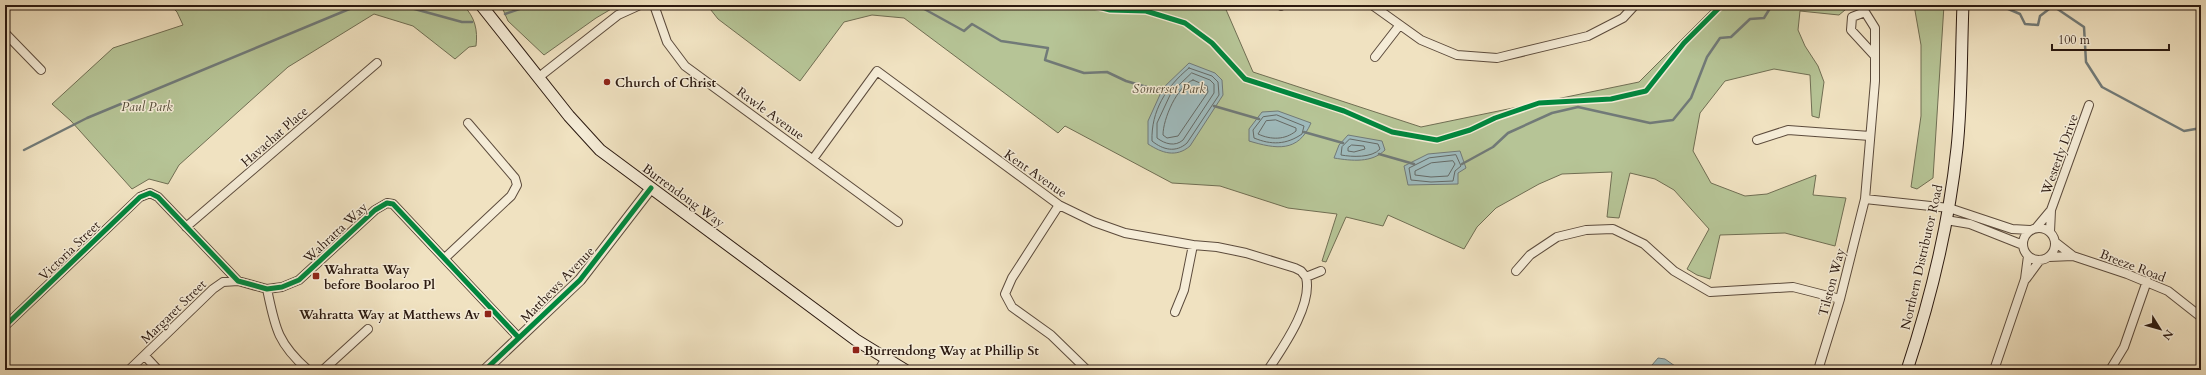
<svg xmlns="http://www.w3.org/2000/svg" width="2206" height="375" font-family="Cardo,serif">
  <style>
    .green { fill: #b6c496; stroke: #706e53 }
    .water { fill: #9fbbbd; stroke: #717a78 }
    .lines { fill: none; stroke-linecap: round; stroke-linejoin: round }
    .shore { stroke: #656a66; stroke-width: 1 }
    .stream { stroke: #717a78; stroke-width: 2.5 }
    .minor-casing { stroke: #5c4b3c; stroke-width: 10 }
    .tertiary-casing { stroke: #5c4b3c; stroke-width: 12 }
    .secondary-casing { stroke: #2b1910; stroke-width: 13 }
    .minor { stroke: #f5ecd7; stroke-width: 8 }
    .tertiary { stroke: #f5ecd7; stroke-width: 10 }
    .secondary { stroke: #f5ecd7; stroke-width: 11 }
    .cycleway-casing { stroke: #f5ecd7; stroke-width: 8 }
    .cycleway { stroke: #00873e; stroke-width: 5 }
    .poi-dot { fill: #8f2418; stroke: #f5ecd7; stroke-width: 1.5 }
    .labels { text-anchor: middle; stroke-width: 3; stroke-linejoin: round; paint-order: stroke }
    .poi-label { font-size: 13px; font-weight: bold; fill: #2b1910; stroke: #f5ecd7; text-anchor: start }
    .park-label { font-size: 13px; font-style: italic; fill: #554c38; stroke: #f5ecd7 }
    .street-label { font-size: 13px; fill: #2b1910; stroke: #f5ecd7 }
  </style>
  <rect width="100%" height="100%" fill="#f0e2c1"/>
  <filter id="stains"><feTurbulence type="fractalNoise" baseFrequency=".005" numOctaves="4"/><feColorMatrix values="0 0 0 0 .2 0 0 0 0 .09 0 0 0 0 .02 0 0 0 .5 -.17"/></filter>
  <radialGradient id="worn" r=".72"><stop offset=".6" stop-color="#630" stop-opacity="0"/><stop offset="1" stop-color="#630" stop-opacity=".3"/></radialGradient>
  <path class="green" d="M170 5H463C475 17 478 30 476 46L469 47 455 59 413 26 374 14 288 67 179 165 168 184 149 179 132 189 71 121 52 104 113 48 183 25 177 12Z
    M501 5H618L596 18 544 55 508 21Z
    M707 5H1224L1253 72 1421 127 1639 82 1716 5H1851L1839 15 1800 11 1798 30 1805 46 1818 66 1824 82 1819 118 1812 116 1810 75 1774 69 1725 81 1700 113 1693 151 1711 183 1745 196 1767 194 1816 175 1813 195 1846 198 1835 246 1785 233 1720 235 1710 279 1697 275 1687 269 1709 229 1674 190 1655 179 1630 173 1619 218 1607 217 1612 172 1562 174 1539 184 1496 208 1477 227 1464 249 1388 215 1383 226 1346 217 1326 262 1322 261 1337 214 1288 208 1220 186 1172 183 1065 126 1058 133 904 18 872 15 844 22 800 81 718 19Z
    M1914 5H1944L1933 178 1917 189 1911 187 1921 116V45Z"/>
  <path class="water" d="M1189 63 1215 73 1222 80 1223 95 1190 146C1176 158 1162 153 1148 144V121L1163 88Z
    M1278 111 1311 123C1298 153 1276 149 1249 141V129L1262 112Z
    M1348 135 1382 141 1385 150C1372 163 1352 161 1334 158L1339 145Z
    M1460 151 1466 168 1458 173V184L1408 185 1404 166 1428 154Z
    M1658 358 1665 359 1675 366V370H1652V365Z"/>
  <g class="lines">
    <path class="shore" d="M1189 68 1212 76 1218 82 1219 95 1187 143C1176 153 1163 150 1152 141 1151 111 1166 87 1189 68Z
      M1192 73 1210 80 1214 84V93L1183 140C1175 147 1165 144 1157 138V123L1171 93Z
      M1193 80 1207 86 1208 92 1178 136 1167 138 1163 135C1163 119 1177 86 1193 80Z
      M1277 115 1304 126 1302 134C1286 145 1271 145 1254 138L1253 130 1263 117Z
      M1276 120 1296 128V131C1285 140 1271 140 1258 134L1266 121Z
      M1350 139 1378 144 1380 149C1372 158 1352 157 1341 155L1342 147Z
      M1352 145 1364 146 1365 149 1354 152 1348 151V148Z
      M1456 155 1461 166 1455 171 1453 181 1431 182 1411 180 1409 168 1429 158Z
      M1453 161 1455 164 1448 176 1431 177 1415 175V171L1431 163Z"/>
    <path class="stream" d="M400 5 462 22H472
      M917 5 964 31 972 24 1001 41 1048 48 1045 60 1084 73 1107 72 1126 81 1164 92
      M1999 5 2020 14 2025 24 2038 25 2040 16 2053 6 2084 27 2086 62 2102 87 2184 131 2201 128
      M505 14 531 5
      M1214 106 1259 119
      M1304 132 1343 143
      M24 150 87 118 359 5
      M1379 154 1414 164
      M1462 164 1493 147 1508 133 1552 113 1578 107 1650 123 1673 120 1691 98 1707 57 1720 38 1731 37 1750 19 1764 18 1772 5"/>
    <g class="minor-casing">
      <path id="minor" d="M654 5 667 42 685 66 898 222
        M1372 5 1421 40 1457 55 1497 58 1588 36 1623 18 1635 5
        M1281 6 1282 5
        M5 33 41 70
        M1375 57 1399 26
        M539 77 618 15 640 5
        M1757 140 1788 130 1870 136
        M813 159 877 71 1059 205 1094 222 1125 233 1193 245 1217 247 1246 253 1295 268 1301 271 1306 277
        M1865 199 1949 208 2012 229 2030 230
        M1059 205 1012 278 1005 294 1012 307 1051 335 1087 370
        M1946 220 1970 224 2023 245
        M186 227 377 63
        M2023 244a16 16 0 1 1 32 0a16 16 0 1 1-32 0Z
        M2036 228 2051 210 2089 105
        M2050 232 2051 210
        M2055 242 2073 256 2127 274 2168 291 2201 317
        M2049 257 2073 256
        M445 258 511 196 517 185 515 178 468 123
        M1516 271 1530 255 1557 237 1586 230 1613 229 1644 244 1674 271 1710 292 1793 287 1840 299
        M2026 279 2040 260
        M267 289C275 327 277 343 308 370
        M1175 312 1184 290 1193 245
        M5 326 140 197 150 193 158 197 238 281 267 289 282 287 299 280 375 210 387 203 393 204 519 338
        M145 356 158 370
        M129 370 213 289 223 282 238 281
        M323 370 368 329
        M879 370 886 358
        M1268 370C1283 347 1313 305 1306 277L1321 271
        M1818 370 1840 299 1865 199 1875 81V28L1865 12 1852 17 1851 30 1874 55
        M1994 370 2025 279 2028 256
        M2110 370 2124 347 2147 281"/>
    </g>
    <g class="tertiary-casing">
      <path id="tertiary" d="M485 370 580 280 651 188"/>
    </g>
    <g class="secondary-casing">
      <path id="secondary" d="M481 5 569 116 600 150 856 340 905 370
        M1907 370C1931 298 1949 223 1957 148 1962 101 1961 52 1963 5"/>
    </g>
    <use href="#minor" class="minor"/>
    <use href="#tertiary" class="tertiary"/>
    <use href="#secondary" class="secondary"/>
    <g class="cycleway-casing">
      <path id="cycleway" d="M1091 5 1110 10 1146 11 1185 23 1212 43 1245 79 1344 111 1392 132 1437 140 1470 130 1495 118 1539 103 1611 99 1646 91 1684 43 1722 5
        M5 326 140 197 150 193 158 197 238 281 267 289 282 287 299 280 375 210 387 203 393 204 519 338
        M485 370 580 280 651 188"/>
    </g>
    <use href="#cycleway" class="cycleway"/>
  </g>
  <g class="poi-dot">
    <circle cx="607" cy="82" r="4"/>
    <rect x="312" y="272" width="8" height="8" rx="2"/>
    <rect x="484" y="310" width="8" height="8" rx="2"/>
    <rect x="852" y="346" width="8" height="8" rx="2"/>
  </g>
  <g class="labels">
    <g class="poi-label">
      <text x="615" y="87">Church of Christ</text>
      <text x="324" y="274">Wahratta Way<tspan x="324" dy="15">before Boolaroo Pl</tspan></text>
      <text x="480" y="319" text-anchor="end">Wahratta Way at Matthews Av</text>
      <text x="864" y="355">Burrendong Way at Phillip St</text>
    </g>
    <g class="park-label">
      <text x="1169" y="93">Somerset Park</text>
      <text x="147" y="111">Paul Park</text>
    </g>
    <g class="street-label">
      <text transform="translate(771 113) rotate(36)" y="5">Rawle Avenue</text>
      <text transform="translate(274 136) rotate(-41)" y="5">Havachat Place</text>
      <text transform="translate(2059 154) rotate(-70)" y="5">Westerly Drive</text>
      <text transform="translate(1036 173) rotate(35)" y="5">Kent Avenue</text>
      <text transform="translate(684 195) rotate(36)" y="5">Burrendong Way</text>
      <text transform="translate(335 232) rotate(-43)" y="5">Wahratta Way</text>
      <text transform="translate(69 250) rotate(-44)" y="5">Victoria Street</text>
      <text transform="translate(1921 257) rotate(-77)" y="5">Northern Distributor Road</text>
      <text transform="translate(2133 265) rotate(21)" y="5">Breeze Road</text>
      <text transform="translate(1831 282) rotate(-75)" y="5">Tilston Way</text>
      <text transform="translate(557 284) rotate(-46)" y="5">Matthews Avenue</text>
      <text transform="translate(173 311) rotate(-44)" y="5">Margaret Street</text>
    </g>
  </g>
  <rect width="2206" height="375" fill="none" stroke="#f0e2c1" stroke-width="20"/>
  <rect x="6" y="6" width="2194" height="363" fill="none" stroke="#2b1910" stroke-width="2"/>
  <rect x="10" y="10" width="2186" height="355" fill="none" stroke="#2b1910"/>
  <g transform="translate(2160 329) rotate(127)" stroke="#f5ecd7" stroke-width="3" paint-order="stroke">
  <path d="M0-3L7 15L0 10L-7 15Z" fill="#2b1910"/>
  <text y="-6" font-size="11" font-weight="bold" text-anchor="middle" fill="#2b1910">N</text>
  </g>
  <path d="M2052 44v6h117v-6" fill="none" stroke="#2b1910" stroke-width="2"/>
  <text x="2058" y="44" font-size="12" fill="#2b1910" stroke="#f5ecd7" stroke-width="3" paint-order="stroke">100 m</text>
  <rect width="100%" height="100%" filter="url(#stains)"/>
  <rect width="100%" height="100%" fill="url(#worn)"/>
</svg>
